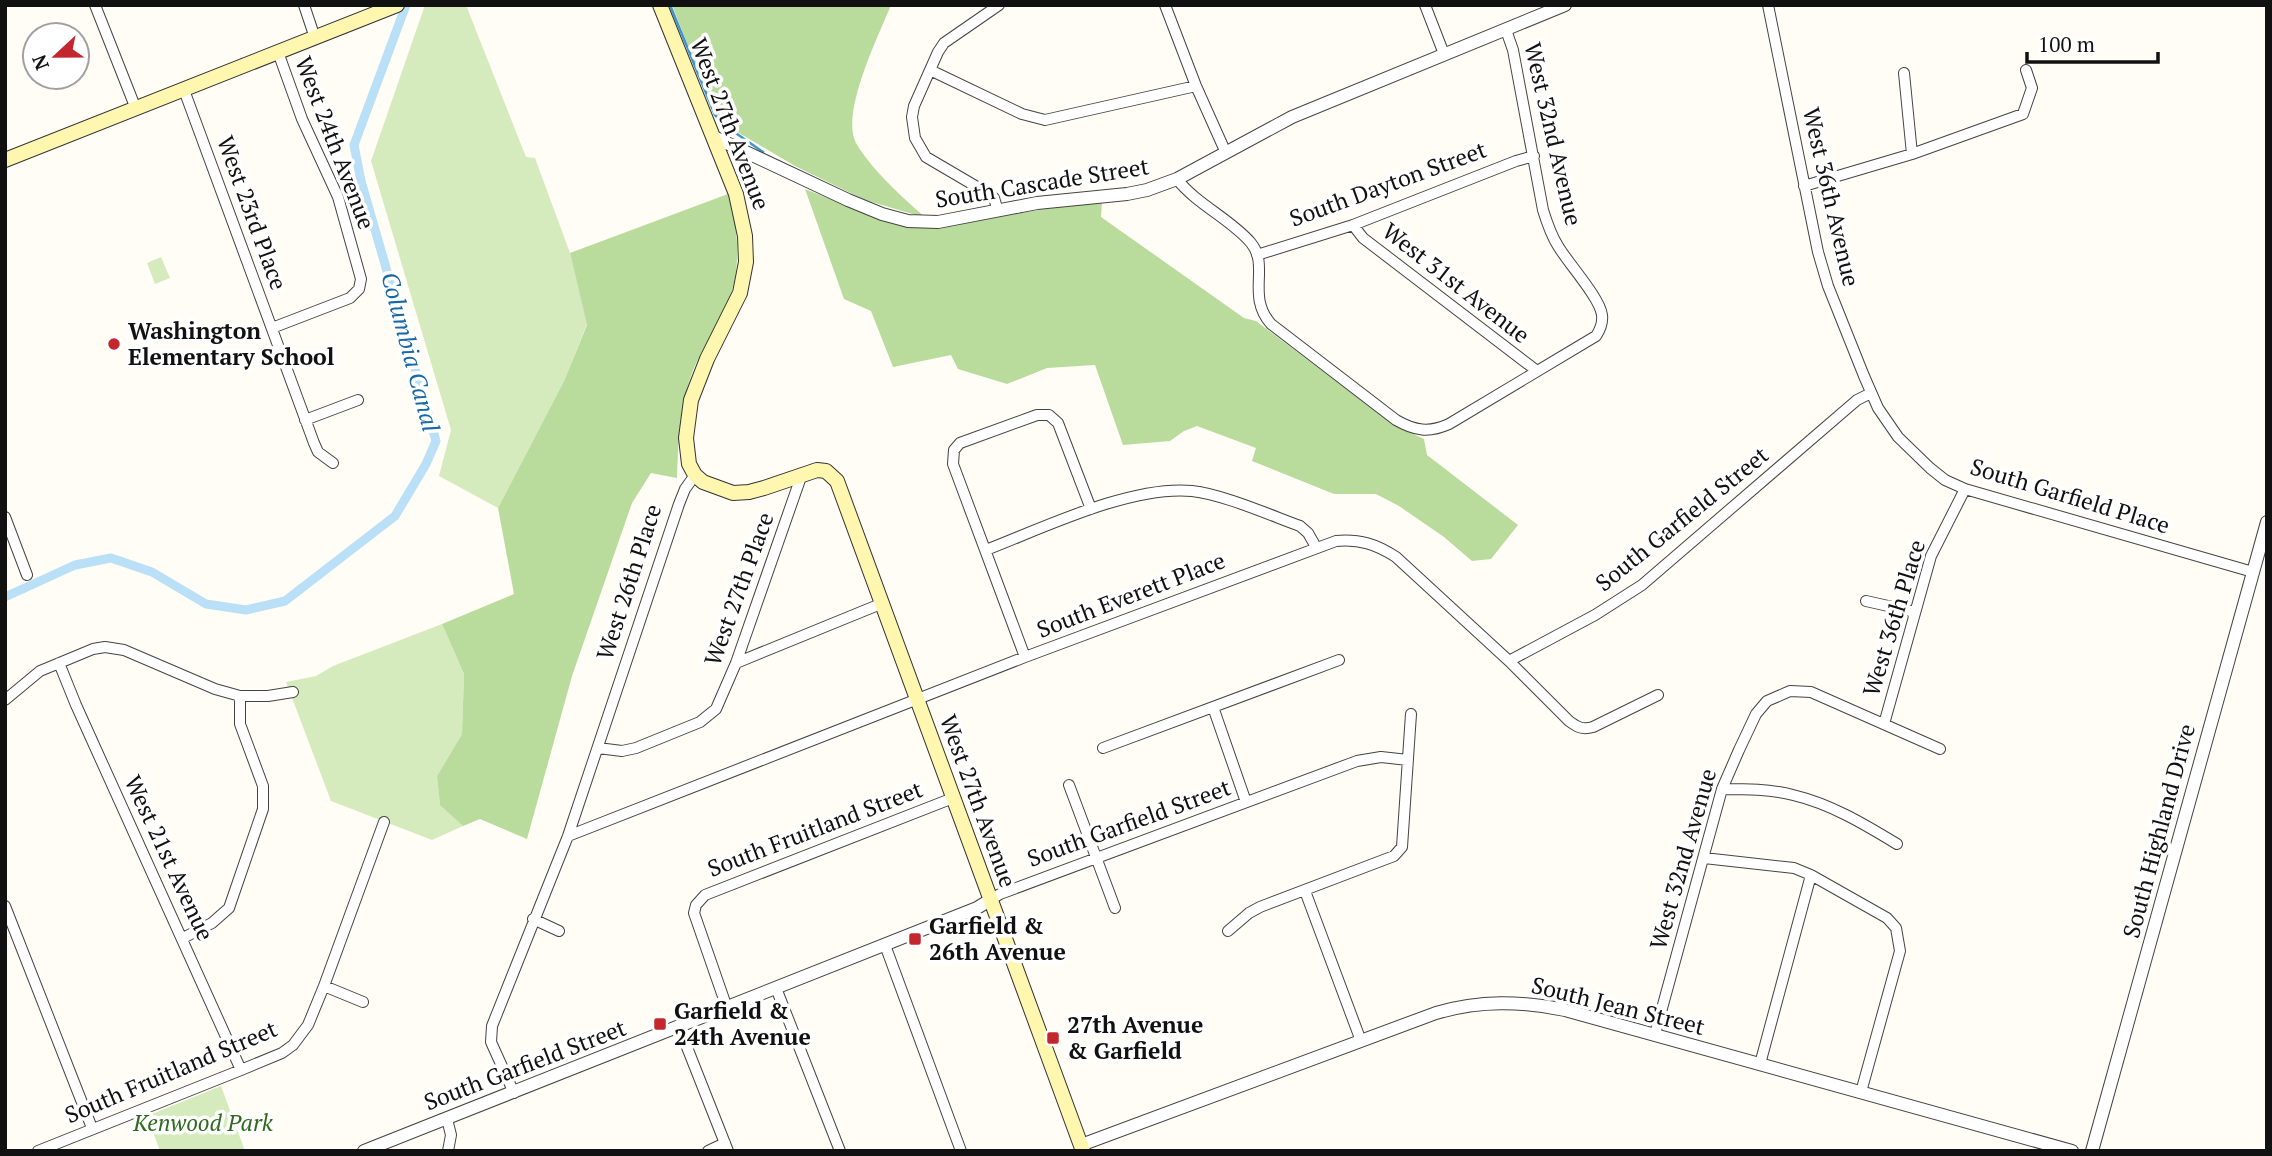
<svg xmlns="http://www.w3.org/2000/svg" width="2272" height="1156" font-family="'PT Serif',serif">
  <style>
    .green { fill: #d5ebbd }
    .forest { fill: #b9dc9c }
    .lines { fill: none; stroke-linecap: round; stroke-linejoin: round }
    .stream { stroke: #3f96cf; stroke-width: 2.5 }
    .canal { stroke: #b9e0f7; stroke-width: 9 }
    .minor-casing { stroke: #444; stroke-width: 12 }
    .tertiary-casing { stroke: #444; stroke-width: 14 }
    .secondary-casing { stroke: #333; stroke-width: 16 }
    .minor { stroke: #fff; stroke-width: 10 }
    .tertiary { stroke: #fff; stroke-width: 12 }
    .secondary { stroke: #fff6b0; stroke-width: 14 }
    .poi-dot { fill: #c4262e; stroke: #fff; stroke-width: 2.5 }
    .labels { text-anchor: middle; stroke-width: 7; stroke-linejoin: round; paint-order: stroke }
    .street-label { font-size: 23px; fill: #111; stroke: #fff }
    .poi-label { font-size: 23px; font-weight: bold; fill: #111; stroke: #fff; text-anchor: start }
    .park-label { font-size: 23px; font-style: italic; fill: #2f6b1f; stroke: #fff }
    .water-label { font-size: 24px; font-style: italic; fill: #1768a6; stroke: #fff }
  </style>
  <rect width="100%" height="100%" fill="#fffdf5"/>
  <path class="green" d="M425 5H466L526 157 535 158 570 253 587 324 564 381 498 508 439 476 451 430 371 161Z
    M161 257 170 278 155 284 147 263Z
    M442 624 464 674 462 734 437 776 440 804 463 826 432 840 331 801 286 682 316 676 333 666Z
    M221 1086 245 1151H160L147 1116Z"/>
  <path class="forest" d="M672 5H891C879 35 840 113 856 143 870 168 904 199 926 218L865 200 795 166 717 120Z
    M805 189 891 223 938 228 1054 207 1102 202 1101 217 1244 318 1256 321 1394 425 1424 439 1427 455 1518 525 1491 559 1472 561 1444 537 1399 506 1376 494H1334L1252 461 1256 448 1197 426 1184 431 1170 441 1123 445 1095 365 1047 368 1007 384 958 369 951 355 893 367 871 311 844 299Z
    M728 194C739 231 742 268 727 305 716 331 697 354 689 382 679 414 678 445 677 478L651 473 632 503 572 676 527 839 480 819 463 826 440 805 437 776 462 734 464 674 442 624 514 594 498 508 564 381 587 325 570 253Z"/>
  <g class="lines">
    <path class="stream" d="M670 5 715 115 727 127 763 152"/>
    <path class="canal" d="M5 597 75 565 111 558 152 572 206 604 246 610 285 601 395 516 426 464 436 441 361 181 354 145 406 5"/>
    <g class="minor-casing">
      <path id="minor" d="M95 5 136 109
        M304 5 315 38
        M1165 5 1196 86 1226 153
        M1425 5 1444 54
        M1768 5 1818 252 1828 286 1864 376 1878 408 1898 437 1930 468 1945 480 1965 489 2253 572
        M930 70 1022 114 1045 120 1196 86
        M1904 73 1912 154
        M184 90 314 443 318 452 333 463
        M1177 179C1196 204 1232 220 1251 243 1270 266 1246 296 1271 324L1396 420C1415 431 1429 433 1449 424L1596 336C1600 330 1603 323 1602 315 1600 298 1568 263 1558 246 1551 235 1547 223 1543 210L1513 50 1506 30
        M1804 186 1912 154 2023 114 2032 88 2026 70
        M998 211 994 198 989 194 926 157 915 138 912 117 914 106 938 52 944 43 999 5
        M1353 225 1363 238 1537 371
        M1257 255 1353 225 1516 161 1534 156
        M272 328 350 298 359 289 361 279 338 197 302 119 278 52
        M305 420 358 400
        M5 517 27 575
        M986 550C1043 528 1131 485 1192 491 1222 494 1270 515 1300 526L1308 533 1316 547
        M1866 601 1915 612
        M1025 657 953 464 954 450 960 443 1037 415H1049L1058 423 1091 509
        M1509 661 1595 615 1642 585 1857 400 1871 393
        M59 663 76 705 241 1070
        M736 663 883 603
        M5 700 40 671 93 649 105 647 124 650 215 689 240 696H268L293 692
        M1213 707 1246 802
        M1884 724 1931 556 1965 489
        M598 748 622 751 636 748 700 722 716 709 736 663 802 474
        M1103 748 1339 660
        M1069 785 1115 908
        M1722 789C1746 789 1770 789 1793 795 1831 804 1864 824 1897 844
        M568 836 1025 657 1336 541C1360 539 1376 544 1396 557L1509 661 1569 721C1577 727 1582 730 1593 727L1658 695
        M1704 858 1794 868 1811 875 1887 918 1896 928 1900 951 1861 1092
        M1305 891 1361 1041
        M990 900 1000 894 1357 761 1381 757 1408 760
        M5 906 92 1128
        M533 919 559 931
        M1228 931 1249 913 1260 907 1394 856 1402 847 1411 714
        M183 938 212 923 229 908 263 809V786L240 724V696
        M885 945 961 1151
        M324 986 363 1002
        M776 988 840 1151
        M727 1008 694 913 696 905 705 895 953 798
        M679 1027 728 1151
        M1655 1034 1722 789 1739 750 1756 714 1767 701 1790 691 1811 692 1940 749
        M1760 1064 1811 875
        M514 1093 491 1042 492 1026 568 836 679 504 685 489 695 475
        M447 1119 451 1135 448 1151
        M38 1151 241 1070 282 1053 293 1045 308 1025 324 986 384 822
        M708 1151 725 1143"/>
    </g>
    <g class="tertiary-casing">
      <path id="tertiary" d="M714 137 848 200 882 214 908 221 938 222 1037 203 1127 194 1147 190 1177 179 1292 117 1565 5
        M1081 1145 1436 1013C1480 1000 1521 1001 1565 1010L2072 1151
        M364 1151 977 908 990 900
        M2092 1151 2267 522"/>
    </g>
    <g class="secondary-casing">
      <path id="secondary" d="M660 5 736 194 745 236 746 262 740 293 707 359 691 400 686 438 689 464 695 475 703 482 733 493 749 492 764 488 817 470 826 471 837 481 1083 1151
        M5 160 397 5"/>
    </g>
    <use href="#minor" class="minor"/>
    <use href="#tertiary" class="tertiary"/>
    <use href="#secondary" class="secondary"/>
  </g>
  <g class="poi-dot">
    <circle cx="114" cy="344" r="7"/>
    <rect x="908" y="932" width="14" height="14" rx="3.5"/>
    <rect x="653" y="1017" width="14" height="14" rx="3.5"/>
    <rect x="1046" y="1031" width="14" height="14" rx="3.5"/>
  </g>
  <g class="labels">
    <g class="street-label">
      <text transform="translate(730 124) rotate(69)" y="8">West 27th Avenue</text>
      <text transform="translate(1553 134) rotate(77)" y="8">West 32nd Avenue</text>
      <text transform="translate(335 143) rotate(69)" y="8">West 24th Avenue</text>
      <text transform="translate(1042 183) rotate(-9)" y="8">South Cascade Street</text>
      <text transform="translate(1388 184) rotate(-20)" y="8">South Dayton Street</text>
      <text transform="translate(1831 197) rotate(77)" y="8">West 36th Avenue</text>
      <text transform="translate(252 213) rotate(70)" y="8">West 23rd Place</text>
      <text transform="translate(1456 283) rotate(38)" y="8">West 31st Avenue</text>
      <text transform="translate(2070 496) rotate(17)" y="8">South Garfield Place</text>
      <text transform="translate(1682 519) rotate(-39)" y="8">South Garfield Street</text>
      <text transform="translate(629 582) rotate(-72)" y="8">West 26th Place</text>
      <text transform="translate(739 589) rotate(-70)" y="8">West 27th Place</text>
      <text transform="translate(1131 595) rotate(-21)" y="8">South Everett Place</text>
      <text transform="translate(1894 618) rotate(-73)" y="8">West 36th Place</text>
      <text transform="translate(978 801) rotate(70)" y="8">West 27th Avenue</text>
      <text transform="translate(1129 823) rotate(-20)" y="8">South Garfield Street</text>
      <text transform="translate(815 829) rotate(-21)" y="8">South Fruitland Street</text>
      <text transform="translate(2159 831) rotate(-75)" y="8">South Highland Drive</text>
      <text transform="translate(169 858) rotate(65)" y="8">West 21st Avenue</text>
      <text transform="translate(1683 859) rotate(-74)" y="8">West 32nd Avenue</text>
      <text transform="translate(1618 1006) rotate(14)" y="8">South Jean Street</text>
      <text transform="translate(525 1065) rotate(-21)" y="8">South Garfield Street</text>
      <text transform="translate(171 1072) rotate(-23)" y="8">South Fruitland Street</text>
    </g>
    <g class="poi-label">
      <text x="128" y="339">Washington<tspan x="128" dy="26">Elementary School</tspan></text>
      <text x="929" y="934">Garfield &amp;<tspan x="929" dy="26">26th Avenue</tspan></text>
      <text x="674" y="1019">Garfield &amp;<tspan x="674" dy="26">24th Avenue</tspan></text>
      <text x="1067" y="1033">27th Avenue<tspan x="1067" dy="26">&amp; Garfield</tspan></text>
    </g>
    <g class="park-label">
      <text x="203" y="1131">Kenwood Park</text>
    </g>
    <g class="water-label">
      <text transform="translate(410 352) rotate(75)" y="8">Columbia Canal</text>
    </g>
  </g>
  <rect width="2272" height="1156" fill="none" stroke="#111111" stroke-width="14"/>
  <g transform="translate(56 56) rotate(248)"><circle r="33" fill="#ffffff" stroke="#a0a0a0" stroke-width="2"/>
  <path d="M0-5L12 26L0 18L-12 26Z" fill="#c4262e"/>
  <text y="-10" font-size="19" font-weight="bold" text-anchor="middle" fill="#111111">N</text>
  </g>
  <path d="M2027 52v10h131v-10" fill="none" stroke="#111111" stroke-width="3.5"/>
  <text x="2038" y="52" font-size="21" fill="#111111" stroke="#ffffff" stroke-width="5" paint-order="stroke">100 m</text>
</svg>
